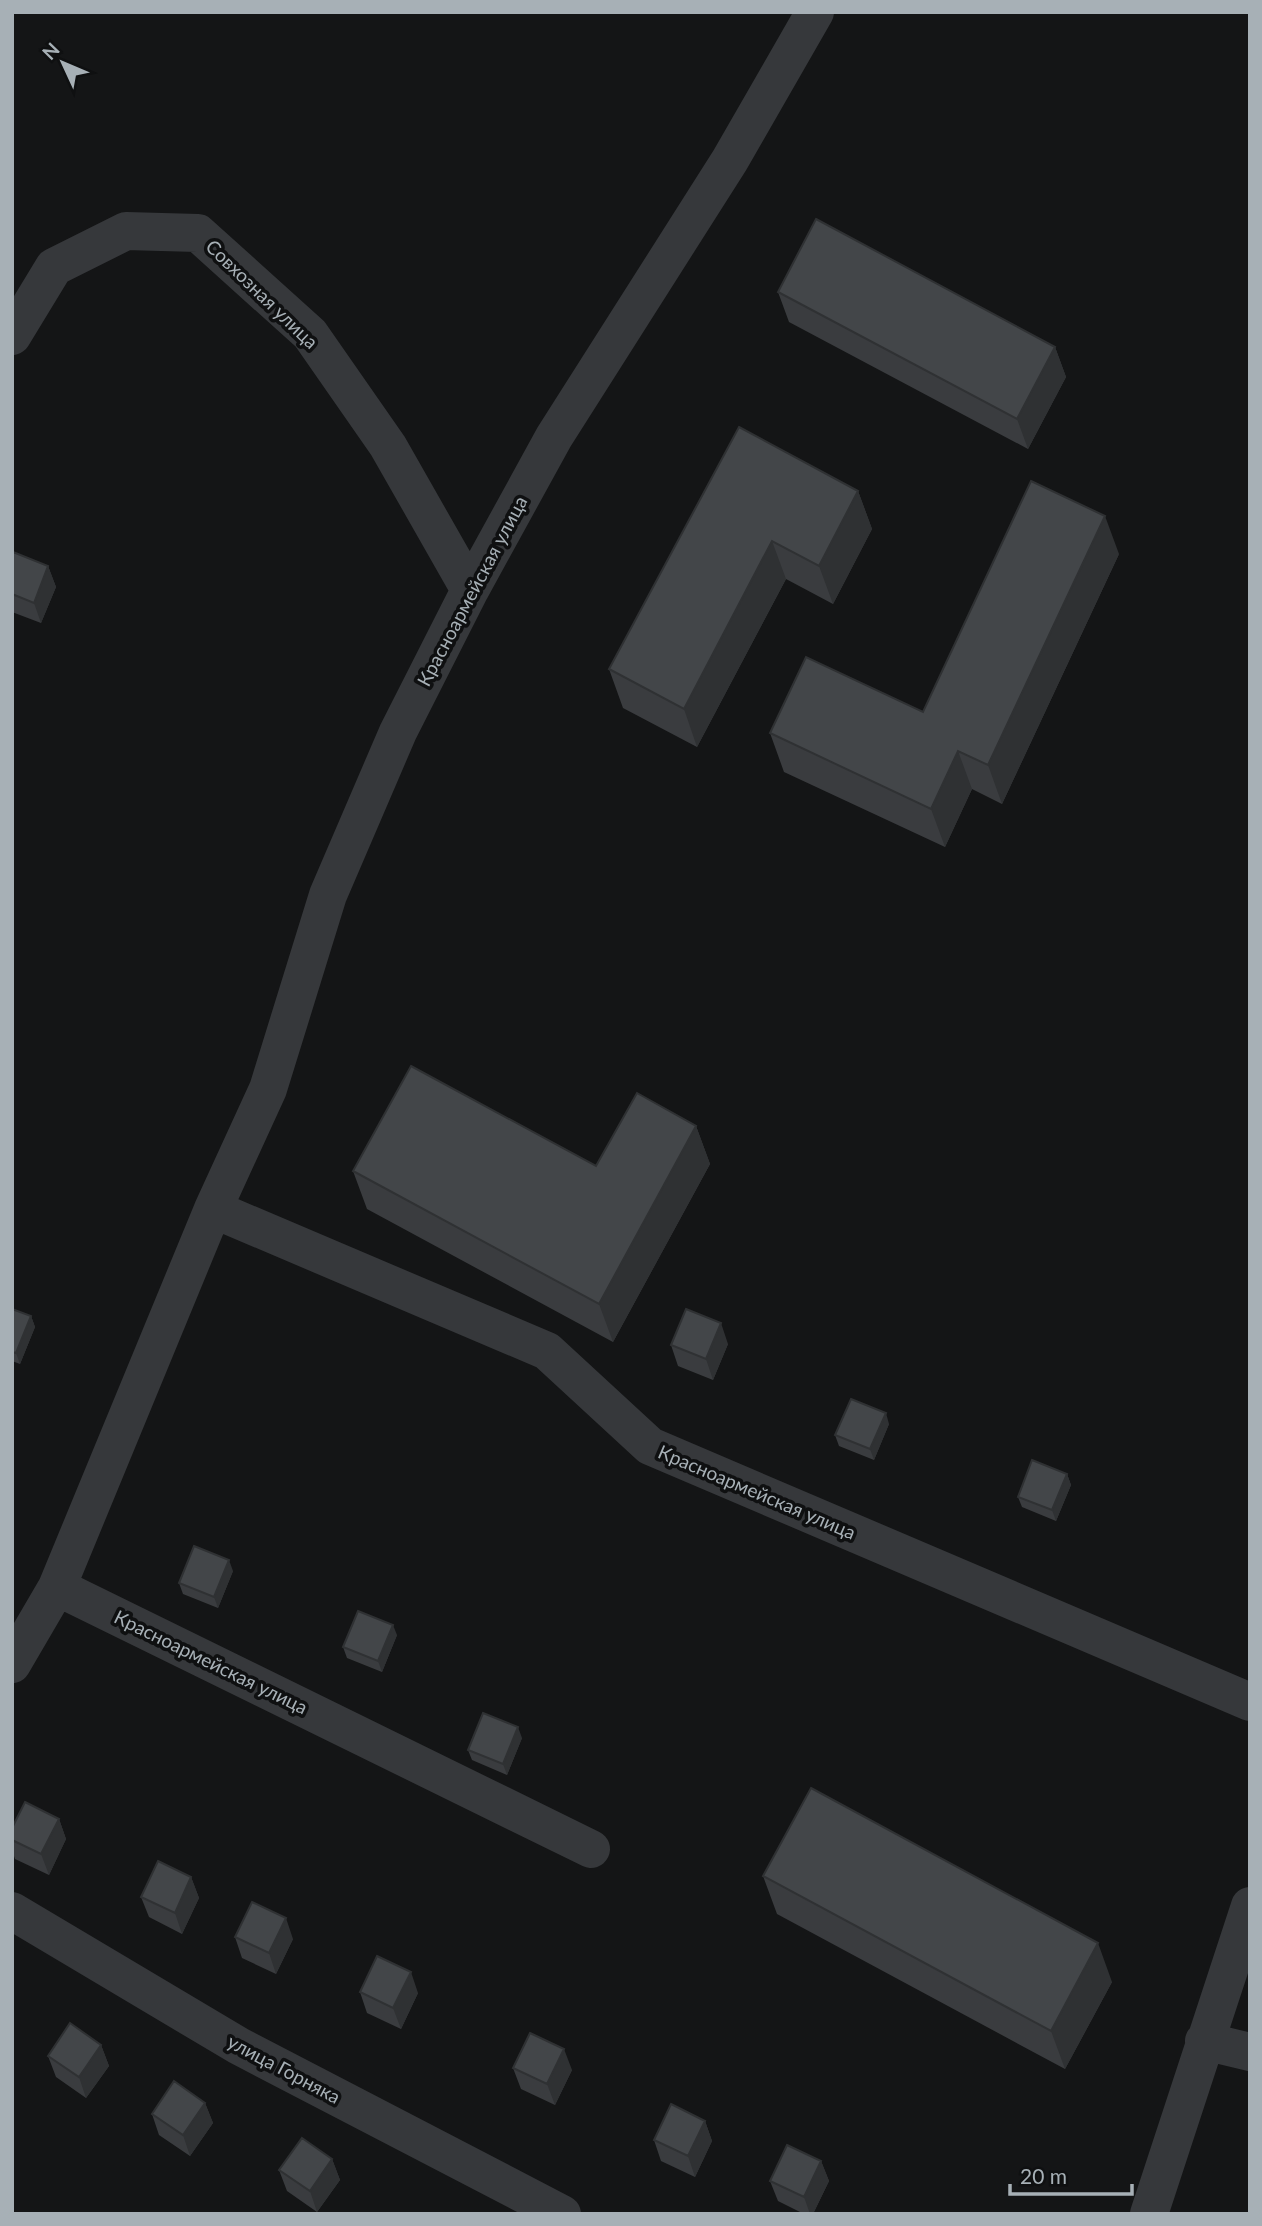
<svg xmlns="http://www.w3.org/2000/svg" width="1262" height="2226" font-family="Lato,sans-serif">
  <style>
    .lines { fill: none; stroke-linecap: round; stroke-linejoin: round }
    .minor { stroke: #36383b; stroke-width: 38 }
    .wall { fill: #3a3c3f }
    .shaded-wall { fill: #2f3133 }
    .building { fill: #434649; stroke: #2f3133; stroke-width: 2 }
    .labels { text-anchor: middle; stroke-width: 7; stroke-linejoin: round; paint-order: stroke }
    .street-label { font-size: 19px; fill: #a7b0b6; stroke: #0f1011 }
  </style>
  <rect width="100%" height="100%" fill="#141516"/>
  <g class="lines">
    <path class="minor" d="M12 336 54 267 126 231 198 233 310 334 388 446 470 590
      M213 1209 547 1351 650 1446 1250 1702
      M57 1587 591 1849
      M12 1664 57 1587 213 1209 268 1089 328 895 398 732 470 590 554 437 730 160 815 12
      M12 1911 239 2046 562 2214
      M1204 2041 1250 2052
      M1149 2214 1250 1906"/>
  </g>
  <path class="wall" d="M778 292 1055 347 1066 377 1028 449 789 322Z
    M739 427 858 491 872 529 833 604 786 579 697 747 623 708 609 669Z
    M1119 554 1002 804 972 789 945 847 784 772 770 733 923 712Z
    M12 555 48 566 56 587 41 623 12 612Z
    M696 1126 710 1164 613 1342 367 1209 353 1171 596 1166Z
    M12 1309 31 1316 35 1327 20 1364 12 1361Z
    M728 1344 713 1380 678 1366 671 1345Z
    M889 1424 874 1460 839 1446 835 1435Z
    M1067 1474 1071 1485 1056 1521 1022 1507 1018 1497Z
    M233 1571 218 1608 183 1594 179 1583Z
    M397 1635 382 1672 347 1658 343 1647Z
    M522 1738 507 1775 472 1760 468 1750Z
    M59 1819 66 1839 49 1875 15 1859 12 1850V1828Z
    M763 1876 1112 1982 1065 2069 777 1914Z
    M191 1877 199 1898 182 1934 149 1917 141 1897Z
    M235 1937 293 1939 276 1974 242 1958Z
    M360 1992 418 1993 401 2029 367 2013Z
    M101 2045 109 2066 86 2098 56 2077 48 2056Z
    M513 2068 572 2070 555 2105 521 2089Z
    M205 2103 213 2123 190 2156 159 2135 152 2114Z
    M705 2121 712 2141 695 2177 661 2161 654 2140Z
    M332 2159 340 2180 317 2212 287 2191 279 2170Z
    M821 2161 829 2181 813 2214H804L778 2201 770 2181Z"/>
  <path class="shaded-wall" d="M1055 347 1066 377 1028 449 1017 419Z
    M858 491 872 529 833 604 819 566Z
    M1105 516 1119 554 1002 804 988 765Z
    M772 541 786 579 697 747 684 709Z
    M48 566 56 587 41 623 34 603Z
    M958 751 972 789 945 847 931 809Z
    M696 1126 710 1164 613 1342 599 1304Z
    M31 1316 35 1327 20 1364 16 1353Z
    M721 1323 728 1344 713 1380 706 1359Z
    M886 1413 889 1424 874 1460 870 1449Z
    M1067 1474 1071 1485 1056 1521 1052 1510Z
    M229 1560 233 1571 218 1608 214 1597Z
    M393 1625 397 1635 382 1672 378 1661Z
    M518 1727 522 1738 507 1775 503 1764Z
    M59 1819 66 1839 49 1875 41 1854Z
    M191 1877 199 1898 182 1934 175 1913Z
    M286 1918 293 1939 276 1974 269 1953Z
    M1098 1943 1112 1982 1065 2069 1051 2031Z
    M411 1972 418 1993 401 2029 393 2008Z
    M101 2045 109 2066 86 2098 79 2077Z
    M564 2049 572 2070 555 2105 547 2084Z
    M205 2103 213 2123 190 2156 183 2135Z
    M705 2121 712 2141 695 2177 688 2156Z
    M332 2159 340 2180 317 2212 310 2191Z
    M821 2161 829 2181 813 2214H810L804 2197Z"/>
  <path class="building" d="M816 219 1055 347 1017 419 778 292Z
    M739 427 858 491 819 566 772 541 684 709 609 669Z
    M1031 481 1105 516 988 765 958 751 931 809 770 733 806 657 923 712Z
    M13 552 48 566 34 603 12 594Z
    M411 1066 596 1166 637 1093 696 1126 599 1304 353 1171Z
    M12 1309 31 1316 16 1353 12 1352Z
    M686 1309 721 1323 706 1359 671 1345Z
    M851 1399 886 1413 870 1449 835 1435Z
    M1032 1460 1067 1474 1052 1510 1018 1497Z
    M194 1546 229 1560 214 1597 179 1583Z
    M358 1611 393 1625 378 1661 343 1647Z
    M483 1713 518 1727 503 1764 468 1750Z
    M811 1788 1098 1943 1051 2031 763 1876Z
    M25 1802 59 1819 41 1854 12 1840V1828Z
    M158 1861 191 1877 175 1913 141 1897Z
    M252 1902 286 1918 269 1953 235 1937Z
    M377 1956 411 1972 393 2008 360 1992Z
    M70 2023 101 2045 79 2077 48 2056Z
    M530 2033 564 2049 547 2084 513 2068Z
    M174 2081 205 2103 183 2135 152 2114Z
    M671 2104 705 2121 688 2156 654 2140Z
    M302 2138 332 2159 310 2191 279 2170Z
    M787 2145 821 2161 804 2197 770 2181Z"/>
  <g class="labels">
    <g class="street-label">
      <text transform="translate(262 294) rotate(44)" y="7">Совхозная улица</text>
      <text transform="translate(472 591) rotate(-62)" y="7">Красноармейская улица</text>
      <text transform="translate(757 1492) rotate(23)" y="7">Красноармейская улица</text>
      <text transform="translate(211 1662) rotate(26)" y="7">Красноармейская улица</text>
      <text transform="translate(284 2069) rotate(28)" y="7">улица Горняка</text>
    </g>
  </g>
  <rect width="1262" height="2226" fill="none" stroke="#a7b0b6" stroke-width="28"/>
  <g transform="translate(63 63) rotate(314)" stroke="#0f1011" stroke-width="5" paint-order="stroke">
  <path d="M0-5L12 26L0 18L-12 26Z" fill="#a7b0b6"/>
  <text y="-10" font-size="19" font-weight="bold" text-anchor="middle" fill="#a7b0b6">N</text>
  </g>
  <path d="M1010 2184v10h122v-10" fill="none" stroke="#a7b0b6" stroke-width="3.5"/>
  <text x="1020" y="2184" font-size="21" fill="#a7b0b6" stroke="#0f1011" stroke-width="5" paint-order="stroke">20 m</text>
</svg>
